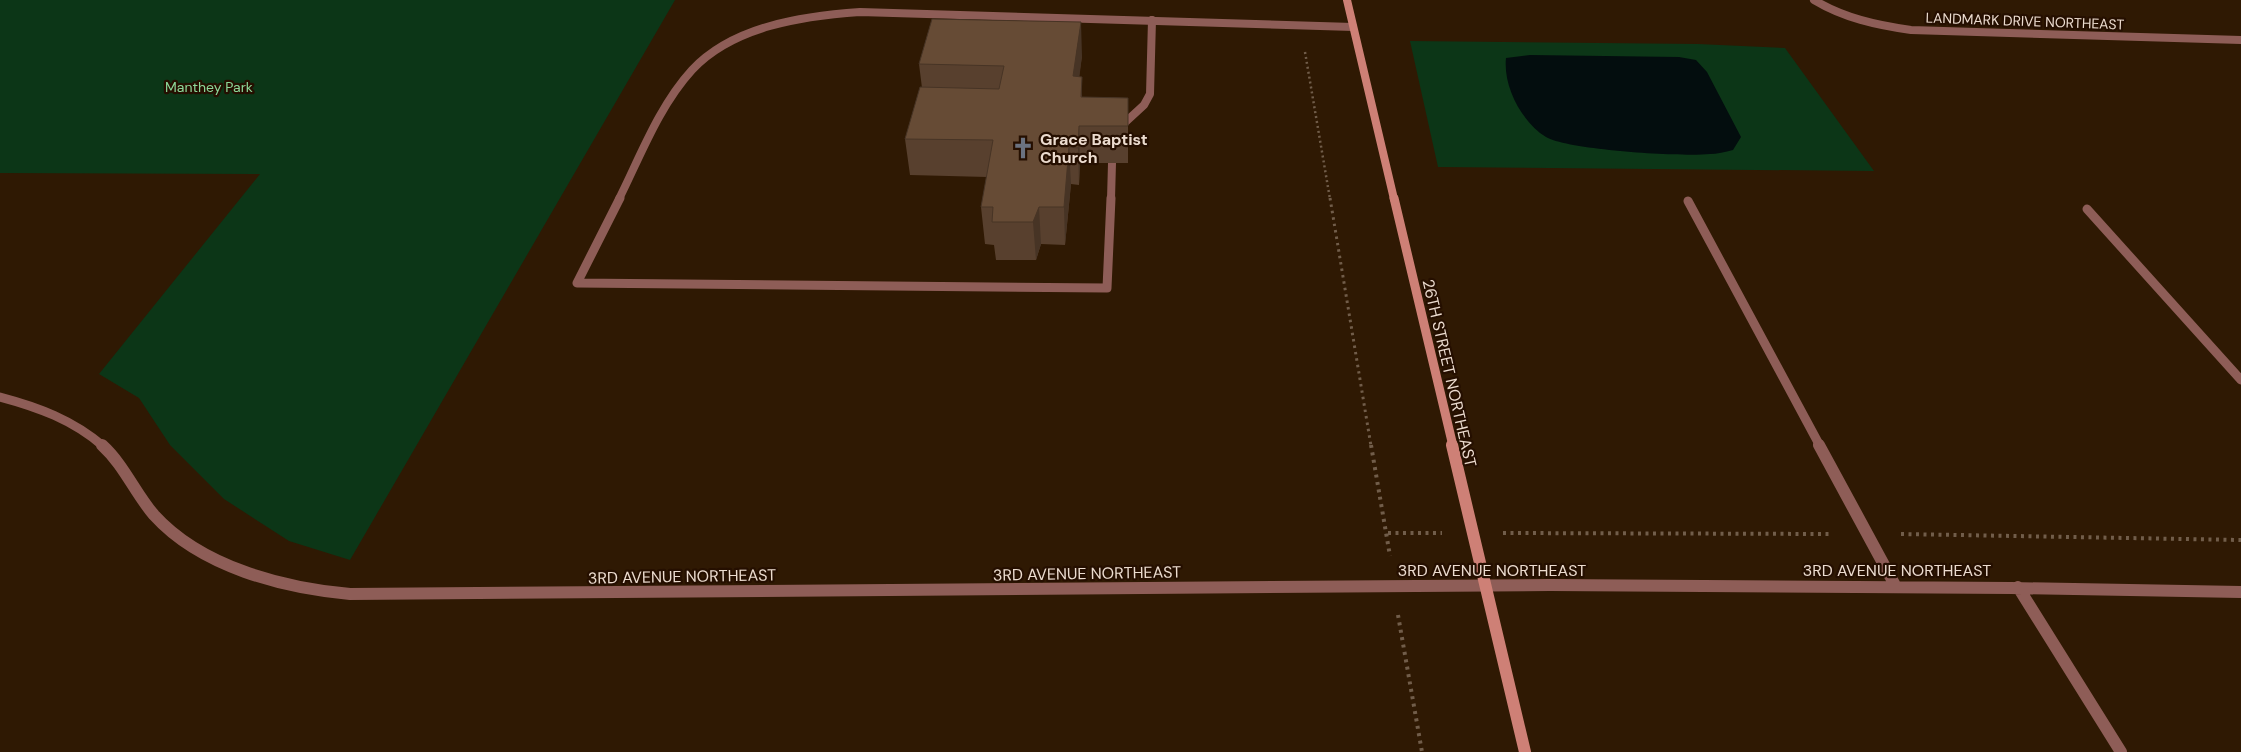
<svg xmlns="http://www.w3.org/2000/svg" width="2241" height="752" font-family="'DM Sans',sans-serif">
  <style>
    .green { fill: #0c3617 }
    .water { fill: #030d0e }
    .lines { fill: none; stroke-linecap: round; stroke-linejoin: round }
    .path-far2 { stroke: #715d4a; stroke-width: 2.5; stroke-dasharray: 2 3; stroke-linecap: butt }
    .path-far1 { stroke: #715d4a; stroke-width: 3; stroke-dasharray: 2.5 4; stroke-linecap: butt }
    .path { stroke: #715d4a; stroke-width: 4; stroke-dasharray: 3 4.5; stroke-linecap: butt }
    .lane-far1 { stroke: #8e5d57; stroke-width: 8 }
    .lane { stroke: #8e5d57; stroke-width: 9 }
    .street-far2 { stroke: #8e5d57; stroke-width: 8 }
    .street-far1 { stroke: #8e5d57; stroke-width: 9 }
    .street { stroke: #8e5d57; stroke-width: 12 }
    .secondary-far2 { stroke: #ce8076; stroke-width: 8 }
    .secondary-far1 { stroke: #ce8076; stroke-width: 9 }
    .secondary { stroke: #ce8076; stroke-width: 12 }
    .wall { fill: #58402e }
    .shaded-wall { fill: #473425 }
    .building { fill: #664b35; stroke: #473425 }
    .labels { text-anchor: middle; stroke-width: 4.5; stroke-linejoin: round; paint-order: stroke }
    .far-street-label { font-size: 14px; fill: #ecdccf; stroke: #250f00 }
    .far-park-label { font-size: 14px; fill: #8dd899; stroke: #250f00 }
    .poi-label { font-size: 16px; font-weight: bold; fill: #ecdccf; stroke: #250f00; text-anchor: start }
    .street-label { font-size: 16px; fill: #ecdccf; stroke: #250f00 }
  </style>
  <rect width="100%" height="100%" fill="#2f1903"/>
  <path class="green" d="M0 0H675L350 560 289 541 224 499 170 445 139 398 99 374 260 174 0 173Z
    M1410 41 1698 44 1785 48 1874 171 1438 167Z"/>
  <path class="water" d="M1530 55 1679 57 1696 60 1707 72 1741 137 1733 150C1725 152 1717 154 1710 154 1681 157 1568 150 1546 137 1522 122 1503 87 1506 58Z"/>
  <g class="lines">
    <path class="path-far2" d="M1305 52 1330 199"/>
    <path class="path-far1" d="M1330 198 1371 446"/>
    <path class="path" d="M1371 445 1390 556
      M1388 533H1442
      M1503 533 1832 534
      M1901 534 2241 540
      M1398 615 1422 752"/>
    <path class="lane-far1" d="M1119 128 1144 105 1150 94 1152 20
      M619 199C640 157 659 106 692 70 733 26 803 16 860 12L1353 27
      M1111 199 1112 163"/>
    <path class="lane" d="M620 198 577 283 1107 288 1111 198"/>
    <path class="street-far2" d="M1814 0C1844 18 1876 25 1911 30L2241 40"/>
    <path class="street-far1" d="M1688 201 1820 446
      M2087 209 2241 380
      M0 397C38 407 73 420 103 446"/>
    <path class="street" d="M102 445C124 465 135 493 154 515 201 567 283 588 350 594L1550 585 2011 588 2241 592
      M1819 445 1896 587
      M2018 587 2121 752"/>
    <path class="secondary-far2" d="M1347 0 1394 199"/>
    <path class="secondary-far1" d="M1394 198 1453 446"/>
    <path class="secondary" d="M1452 445 1525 752"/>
  </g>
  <path class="wall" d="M1082 56 1079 76 1082 97 1128 98V163H1080L1079 185 1071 184 1065 245 1041 244 1036 260H996L994 245 985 244 981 207 987 177 910 175 905 139 922 88 919 64Z"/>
  <path class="shaded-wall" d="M1081 22 1082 56 1075 112 1073 76Z
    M1079 126 1080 163 1079 185 1078 148Z
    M1069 147 1071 184 1065 245 1064 207Z
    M1039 207 1041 244 1036 260 1033 222Z"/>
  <path class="building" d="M932 19 1081 22 1073 76 1082 77 1081 97 1128 98V126H1079L1078 148 1069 147 1064 207H1039L1033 222H992L993 207H981L993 140 905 139 920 87 999 89 1004 66 919 64Z"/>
  <defs>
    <g id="church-bare" transform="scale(1.725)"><path d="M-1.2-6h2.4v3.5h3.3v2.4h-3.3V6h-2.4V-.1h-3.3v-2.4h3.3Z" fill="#6b7280" stroke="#250f00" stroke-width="2.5" paint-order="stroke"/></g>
  </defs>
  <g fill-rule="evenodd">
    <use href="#church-bare" x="1023" y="148"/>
  </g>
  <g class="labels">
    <g class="far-street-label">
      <text transform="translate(2025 21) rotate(2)" y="5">LANDMARK DRIVE NORTHEAST</text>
    </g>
    <g class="far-park-label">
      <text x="209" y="92">Manthey Park</text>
    </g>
    <g class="poi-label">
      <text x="1040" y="145">Grace Baptist<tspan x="1040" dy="18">Church</tspan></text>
    </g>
    <g class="street-label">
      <text transform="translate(1450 373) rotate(77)" y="6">26TH STREET NORTHEAST</text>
      <text x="1492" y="576">3RD AVENUE NORTHEAST</text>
      <text x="1897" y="576">3RD AVENUE NORTHEAST</text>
      <text transform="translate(1087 573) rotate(-1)" y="6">3RD AVENUE NORTHEAST</text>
      <text transform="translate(682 576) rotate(-1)" y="6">3RD AVENUE NORTHEAST</text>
    </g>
  </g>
</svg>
